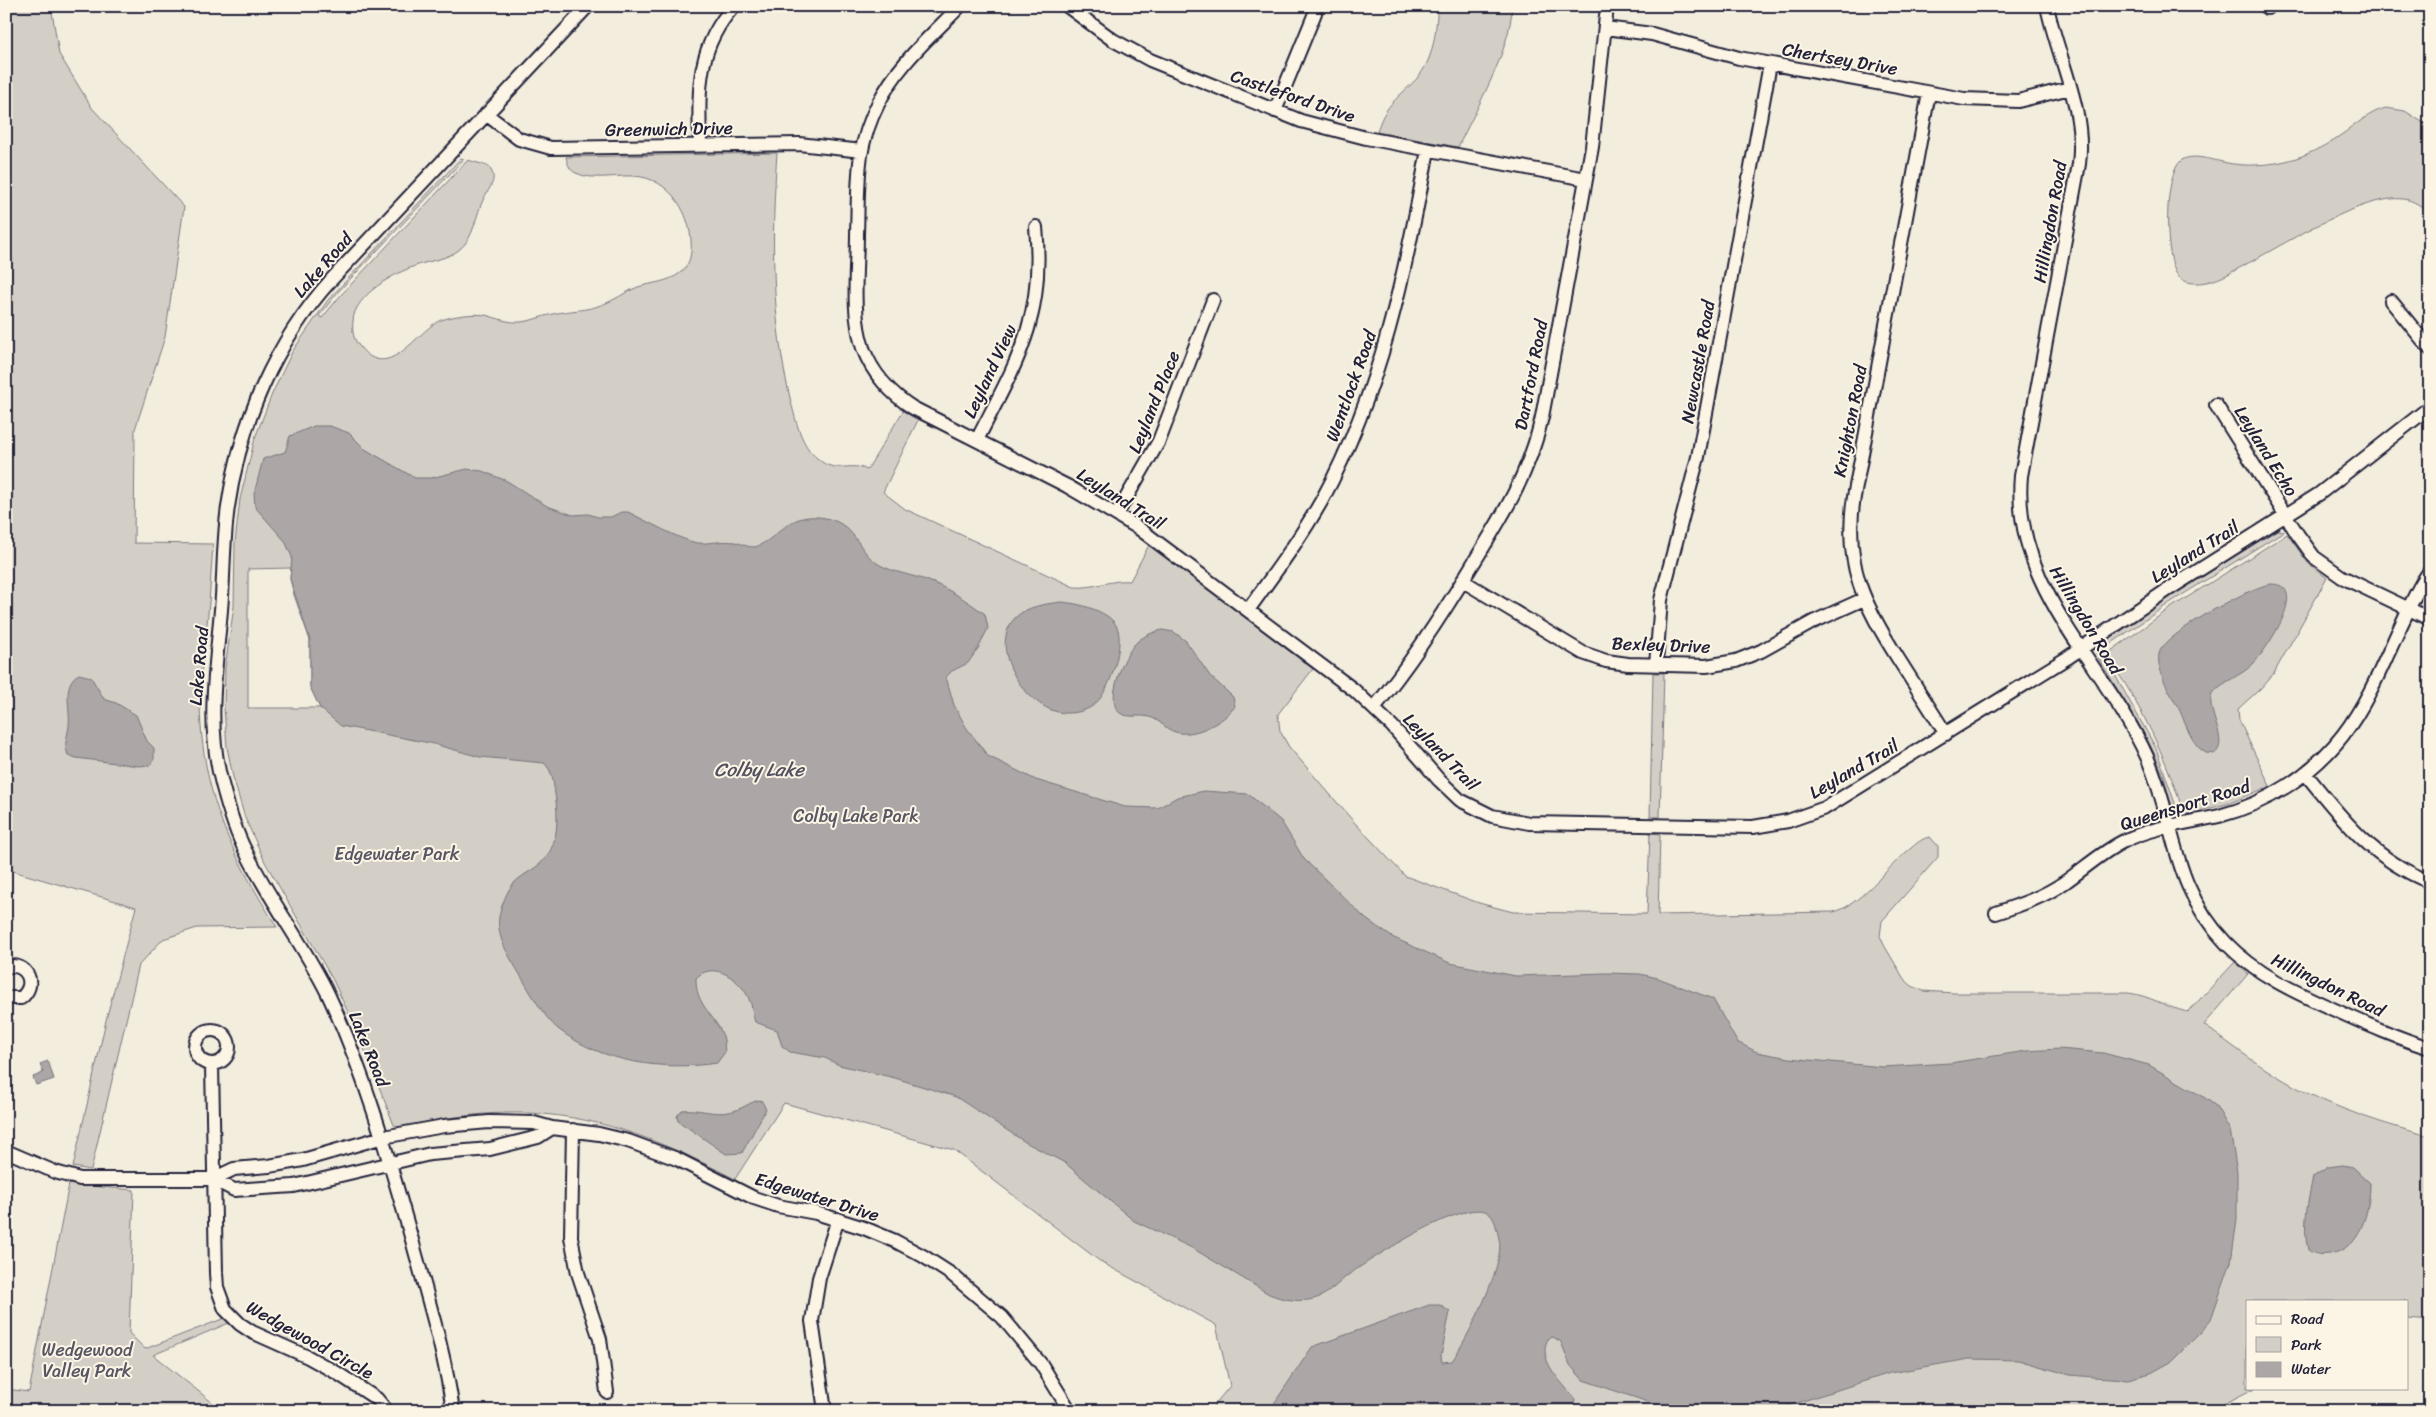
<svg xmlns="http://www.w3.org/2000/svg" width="2436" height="1417" font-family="Sriracha,sans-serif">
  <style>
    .green { fill: #d4cfc6; stroke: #7b7880; fill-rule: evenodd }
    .water { fill: #aca7a6; stroke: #75727b }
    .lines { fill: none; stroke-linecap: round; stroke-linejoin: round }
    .minor-casing { stroke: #22223b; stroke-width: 16 }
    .minor { stroke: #fcf5e5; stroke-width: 12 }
    .labels { text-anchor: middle; stroke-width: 4; stroke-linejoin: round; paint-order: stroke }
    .street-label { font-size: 18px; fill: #22223b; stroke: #fcf5e5 }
    .park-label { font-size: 18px; fill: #575665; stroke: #fcf5e5 }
    .water-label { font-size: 19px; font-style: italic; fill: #525160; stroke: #fcf5e5 }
  </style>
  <rect width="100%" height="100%" fill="#f3edde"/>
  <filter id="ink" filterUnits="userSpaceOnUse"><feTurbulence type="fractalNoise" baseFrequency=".02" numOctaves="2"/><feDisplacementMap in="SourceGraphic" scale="10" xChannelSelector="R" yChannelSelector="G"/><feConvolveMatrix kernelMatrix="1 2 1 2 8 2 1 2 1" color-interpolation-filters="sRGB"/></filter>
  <g filter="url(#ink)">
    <path class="green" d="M6 6H51L59 54 92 108 184 207 165 337 135 429 134 543 213 544C211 571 210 597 207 624 205 645 201 667 200 688 198 784 227 848 277 927L197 928 163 939 139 965 91 1170 73 1167 107 1016 136 907 6 869V286L13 259 6 247Z
      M1438 6H1512C1511 50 1477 107 1458 147L1377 132C1386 97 1410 93 1425 67 1435 49 1436 26 1438 6Z
      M2386 108 2405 111 2430 127V213C2422 207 2414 200 2403 199 2365 194 2289 241 2254 260 2238 268 2223 279 2206 282 2196 284 2185 284 2178 276 2164 259 2163 173 2182 160 2195 152 2220 163 2234 164 2247 166 2262 165 2276 163 2300 159 2321 149 2341 135 2356 125 2369 112 2386 108Z
      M777 153C771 236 771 321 791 402 796 421 801 446 818 459 836 475 851 461 867 470L903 411 918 420 883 492 905 509 1074 587C1094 589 1111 579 1130 581L1149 545 1313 669 1278 714 1280 731 1289 747 1354 822 1405 876 1479 903 1513 912 1647 914 1650 833 1660 834 1658 915 1833 912C1858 908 1888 866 1910 849 1916 844 1922 838 1930 837L1938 846V857L1882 921 1880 936 1884 945 1904 979 1912 986 1923 991 1954 993H2128C2149 995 2167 1008 2188 1012L2235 962 2248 974 2204 1025C2234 1047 2264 1070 2296 1087 2334 1108 2388 1126 2430 1136V1321L2407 1319V1301H2247V1388H2255L2210 1411H1209L1230 1386 1216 1325 1101 1262 954 1150 784 1103 735 1179C668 1144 606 1117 529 1113 495 1112 461 1115 427 1122 417 1123 403 1130 394 1125L360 1038 333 980 265 862 245 818 233 777 227 747 224 708 225 668 234 606 235 543 240 499 255 438 272 394 292 352 328 300 461 158 464 159 337 293 319 316 322 318 341 295 468 160 488 166C499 179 490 186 484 198 475 215 475 237 460 249 448 259 432 260 418 265 396 272 354 295 353 321 352 331 353 339 360 347 389 384 417 330 441 320 453 316 473 313 485 315 498 318 507 323 521 322 532 321 542 316 553 314 569 310 586 311 601 305 614 301 625 292 638 287 651 283 669 282 680 273 687 268 690 260 691 252 694 217 671 177 633 176 616 175 592 181 576 173 569 170 568 164 566 157ZM291 568 290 579 294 595 310 640V687L320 708H248V569Z
      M2277 530 2284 531 2171 602 2096 654 2097 649 2102 644 2167 599Z
      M2287 534 2308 563 2327 578 2274 673 2261 688 2238 709 2239 720 2270 786 2230 803 2184 815C2170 768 2151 727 2126 685 2120 676 2110 663 2111 651L2169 609Z
      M2103 655 2107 656 2115 675 2156 748 2179 815C2169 811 2167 784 2163 774 2147 732 2121 696 2098 658Z
      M1653 673H1664L1660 817H1650Z
      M69 1184 134 1190 129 1333 145 1349 225 1318 229 1323 153 1355 223 1411H6V1389L29 1392Z"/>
    <path class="water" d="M314 426H330L349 433 365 449 415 478H431L467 469 482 471 507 481 547 506 573 515 588 514 598 517H611L621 512H628C645 520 680 540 697 543 709 544 723 540 735 542 744 544 751 550 760 545 780 535 789 514 819 517 858 521 855 551 880 565 893 572 911 575 926 580 948 588 966 600 985 614L988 628 979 647 968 663 952 671 946 677 954 705 966 727 988 756 1036 780 1125 807 1158 808 1177 797 1204 791 1248 794 1281 821 1304 859 1366 919 1392 937 1450 963 1516 976 1606 973 1640 974 1658 978 1713 999 1737 1042 1757 1052 1789 1058 1883 1067 1950 1063 2026 1051 2060 1049 2103 1053 2149 1065 2205 1098 2216 1106 2230 1130 2237 1172V1220L2231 1262 2211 1319 2202 1331 2171 1362 2151 1373 2128 1379 2093 1377 2070 1375 2018 1360 1969 1359 1890 1373 1772 1411H1683L1648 1402 1583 1380 1570 1365 1561 1342 1553 1337 1548 1339C1536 1360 1563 1383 1575 1399L1574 1405 1569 1411H1269L1312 1347 1429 1305H1440L1450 1312 1441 1356 1442 1362 1452 1361C1467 1339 1506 1264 1499 1239 1497 1230 1495 1216 1487 1212 1463 1199 1373 1258 1351 1273 1341 1280 1329 1294 1317 1298 1302 1303 1283 1300 1269 1294L1192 1248 1134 1221 1065 1163 1025 1142 956 1097 895 1078 839 1065 825 1058 790 1052 782 1046 777 1030 755 1022C752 1015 753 1007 749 999 742 981 714 959 696 978 695 1005 715 1015 723 1036 725 1041 724 1047 725 1052L717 1063C664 1071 602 1063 558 1029 544 1018 528 988 519 973 509 956 496 937 499 917 501 907 507 889 515 882 524 873 539 868 547 856 559 839 558 814 555 794 553 782 553 771 544 763L480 757 430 743 341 726 320 708 310 687V640L290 579 292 557 285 541 255 507 254 494 263 459 285 452 290 436Z
      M2270 584C2313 583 2265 652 2253 664 2241 676 2224 681 2212 693 2205 711 2231 743 2214 754L2206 753C2192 746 2186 725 2180 711 2172 696 2156 672 2159 654 2162 635 2250 587 2270 584Z
      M1061 602C1077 603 1107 610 1116 625 1126 641 1110 691 1096 703 1089 710 1078 713 1068 713 1030 715 985 650 1015 618 1026 606 1046 604 1061 602Z
      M1162 630 1174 632 1186 641 1210 676 1233 697 1235 706C1225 722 1194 738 1175 732 1165 729 1159 719 1149 717 1139 714 1124 720 1117 710 1107 696 1125 651 1138 641 1145 635 1154 632 1162 630Z
      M79 674 91 677 104 699 116 703 136 715 147 741 154 748V759L150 765 139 766 76 758 68 755C63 742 68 737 69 725 71 709 61 683 79 674Z
      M48 1061 54 1079 36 1085 33 1077 43 1073 40 1064Z
      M761 1100 766 1109 742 1153 726 1154 678 1121 677 1116 682 1110C698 1108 713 1115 729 1112 742 1110 750 1101 761 1100Z
      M2343 1165 2353 1167 2370 1183C2370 1210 2361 1249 2330 1254 2321 1255 2315 1255 2308 1250 2302 1226 2308 1201 2313 1177L2328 1167Z"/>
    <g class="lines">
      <g class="minor-casing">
        <path id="minor" d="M960 6C930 37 897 65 878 104 870 120 864 137 861 155 857 181 858 208 857 234 857 271 851 312 863 348 872 373 891 394 913 408L1067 486 1137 527 1354 690 1392 726 1439 780 1460 800 1492 816 1529 823 1753 827 1788 821 1825 808 2067 658 2166 591 2319 494 2430 407
          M1067 6 1113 40 1150 60 1301 121 1366 138 1586 179
          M2047 6C2058 60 2086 109 2079 164L2021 476C2011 587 2105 664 2147 757 2177 825 2170 884 2226 943 2257 975 2295 992 2335 1010 2366 1024 2397 1038 2430 1048
          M2267 8V6
          M1605 28 1652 34 1739 58 1964 99 2018 101 2070 88
          M1929 93 1854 497C1843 564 1864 605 1899 660 1915 685 1930 709 1946 734
          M1275 111 1315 13
          M486 114 519 139 551 148 799 144 862 151
          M700 146C699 93 695 49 734 6
          M2391 301 2430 349
          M2216 405 2298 535 2314 557 2342 577 2430 619
          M977 440C1017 361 1045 319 1036 227
          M1117 514 1159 441 1213 300
          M1463 581 1583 653 1606 661 1628 664 1706 666 1736 661 1761 651 1813 622 1864 599
          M1248 610C1274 574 1300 539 1322 500 1382 389 1405 272 1428 150
          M1656 665 1661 600 1698 457 1770 64
          M1374 708C1411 663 1441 617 1471 567 1502 517 1529 475 1542 417L1592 147 1607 6
          M2305 773C2343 820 2372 859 2430 882
          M1996 913C2020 905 2044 897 2065 882 2085 868 2102 852 2124 841 2153 827 2187 823 2219 816 2268 803 2312 775 2343 735 2369 701 2385 659 2403 621 2411 604 2418 586 2430 571
          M6 967C27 961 38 985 21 998H6
          M195 1047a17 17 0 1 1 34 0a17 17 0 1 1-34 0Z
          M212 1065 216 1273 217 1287 225 1309 240 1324 252 1332 308 1357 337 1373 377 1399 387 1411
          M573 1130 571 1237 578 1273 600 1339 607 1392
          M6 1151 55 1172 80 1179H213L234 1169 269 1166 303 1160 383 1137 444 1126 489 1122 534 1123 552 1128 599 1134 628 1141 677 1159 754 1198 778 1206 816 1213 864 1228 895 1241 923 1256 951 1274 1002 1317 1041 1364 1070 1411
          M213 1179 234 1190 294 1186 430 1154 490 1149 538 1137 552 1128
          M453 1411C445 1353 427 1296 412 1240 388 1156 365 1073 328 994 304 945 270 901 246 852 235 831 228 807 222 784 206 725 216 669 221 610 224 576 223 541 228 507 240 423 275 342 332 279L588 6
          M825 1411 812 1321 819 1278 838 1219"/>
      </g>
      <use href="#minor" class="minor"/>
    </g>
  </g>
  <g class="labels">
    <g class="street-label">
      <text transform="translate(1840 59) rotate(10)" y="6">Chertsey Drive</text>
      <text transform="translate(1293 96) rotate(19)" y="6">Castleford Drive</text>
      <text transform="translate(669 129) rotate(-1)" y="6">Greenwich Drive</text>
      <text transform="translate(2050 222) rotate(-80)" y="6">Hillingdon Road</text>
      <text transform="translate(323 265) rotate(-49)" y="6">Lake Road</text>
      <text transform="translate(1698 362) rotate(-80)" y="6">Newcastle Road</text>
      <text transform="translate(990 371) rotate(-65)" y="6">Leyland View</text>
      <text transform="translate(1531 375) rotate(-79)" y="6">Dartford Road</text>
      <text transform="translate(1351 386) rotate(-70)" y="6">Wentlock Road</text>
      <text transform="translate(1154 402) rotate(-68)" y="6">Leyland Place</text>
      <text transform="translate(1850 421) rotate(-79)" y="6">Knighton Road</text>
      <text transform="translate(2266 451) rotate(58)" y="6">Leyland Echo</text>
      <text transform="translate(1121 499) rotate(32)" y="6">Leyland Trail</text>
      <text transform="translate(2195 552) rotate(-32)" y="6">Leyland Trail</text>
      <text transform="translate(2086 620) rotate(59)" y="6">Hillingdon Road</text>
      <text transform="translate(1661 645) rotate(2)" y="6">Bexley Drive</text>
      <text transform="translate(199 666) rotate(-85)" y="6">Lake Road</text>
      <text transform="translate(1441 752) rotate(46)" y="6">Leyland Trail</text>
      <text transform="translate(1854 769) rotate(-30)" y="6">Leyland Trail</text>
      <text transform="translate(2185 805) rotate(-17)" y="6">Queensport Road</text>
      <text transform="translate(2328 985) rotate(26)" y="6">Hillingdon Road</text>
      <text transform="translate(369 1049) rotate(68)" y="6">Lake Road</text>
      <text transform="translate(817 1197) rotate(17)" y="6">Edgewater Drive</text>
      <text transform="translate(310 1340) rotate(29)" y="6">Wedgewood Circle</text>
    </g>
    <g class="park-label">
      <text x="856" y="822">Colby Lake Park</text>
      <text x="397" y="860">Edgewater Park</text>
      <text x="87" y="1356">Wedgewood<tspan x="87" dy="21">Valley Park</tspan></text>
    </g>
    <g class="water-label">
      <text x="759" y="776">Colby Lake</text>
    </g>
  </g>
  <rect width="2436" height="1417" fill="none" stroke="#fcf5e5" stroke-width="25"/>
  <rect x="12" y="12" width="2411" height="1392" fill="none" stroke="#22223b" stroke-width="2" filter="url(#ink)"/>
  <rect x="2246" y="1300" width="162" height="90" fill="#fcf5e5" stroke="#a5a1a1"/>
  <rect x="2256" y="1316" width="25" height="8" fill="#fcf5e5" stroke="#a5a1a1"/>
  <text x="2291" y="1324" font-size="15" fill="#22223b">Road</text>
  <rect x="2256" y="1337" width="25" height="15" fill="#d4cfc6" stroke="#a5a1a1"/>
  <text x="2291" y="1350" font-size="15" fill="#22223b">Park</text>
  <rect x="2256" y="1362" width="25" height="15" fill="#aca7a6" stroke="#a5a1a1"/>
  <text x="2291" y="1374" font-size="15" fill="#22223b">Water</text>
</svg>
